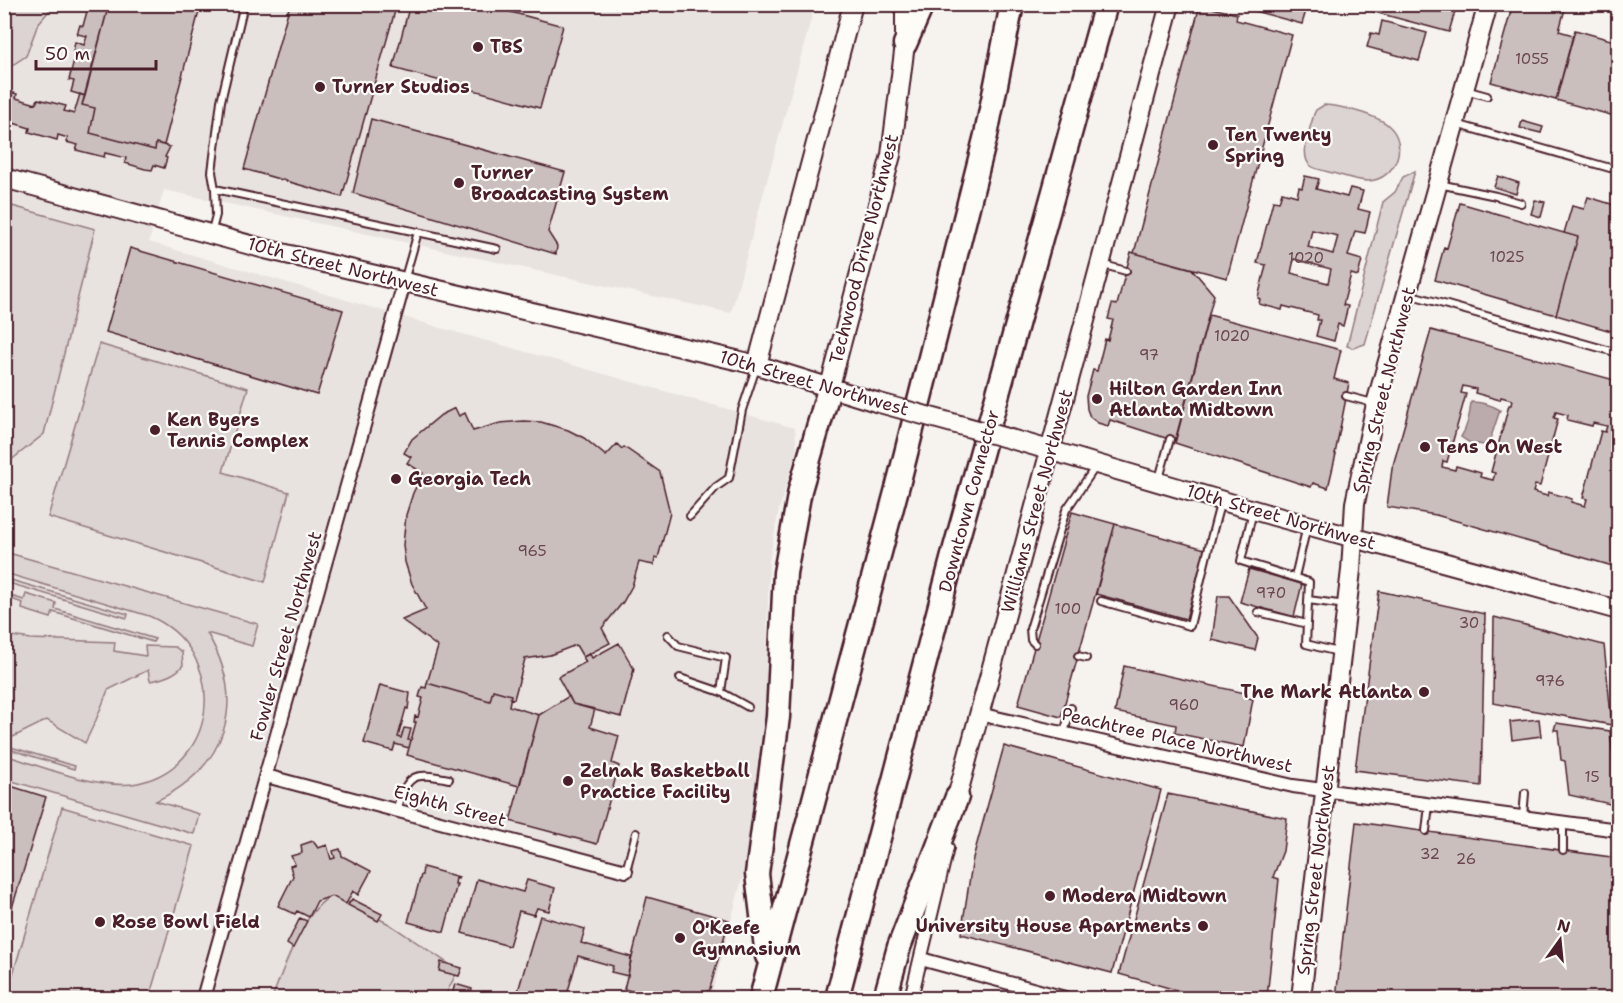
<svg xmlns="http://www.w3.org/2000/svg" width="1623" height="1003" font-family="'Shantell Sans',sans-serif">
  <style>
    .built { fill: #e9e3e0 }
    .green { fill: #dcd4d2; stroke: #937a7e; stroke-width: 1.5 }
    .water { fill: #bbabac; stroke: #8e7378; stroke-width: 1.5 }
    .building { fill: #cbbfbe; stroke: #4a1f2b; stroke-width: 1.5; fill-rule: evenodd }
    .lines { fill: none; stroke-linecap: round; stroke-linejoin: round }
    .lane-casing { stroke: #4a1f2b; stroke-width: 10 }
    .street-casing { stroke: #4a1f2b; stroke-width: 16 }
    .secondary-casing { stroke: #4a1f2b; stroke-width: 22 }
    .highway-casing { stroke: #4a1f2b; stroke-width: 27 }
    .lane { stroke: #fdfcf7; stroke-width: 6 }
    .street { stroke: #fdfcf7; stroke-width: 12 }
    .secondary { stroke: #fdfcf7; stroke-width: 18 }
    .highway { stroke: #fdfcf7; stroke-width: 22 }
    .secondary-bridge-casing { stroke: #4a1f2b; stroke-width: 22; stroke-linecap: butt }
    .secondary-bridge { stroke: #fdfcf7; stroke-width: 18 }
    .poi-dot { fill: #4a1f2b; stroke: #fdfcf7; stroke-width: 2 }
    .labels { text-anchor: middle; stroke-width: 4.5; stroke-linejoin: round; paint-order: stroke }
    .number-label { font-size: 15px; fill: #6a4750 }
    .poi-label { font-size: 18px; font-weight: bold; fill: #4a1f2b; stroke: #fdfcf7; text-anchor: start }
    .street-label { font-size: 18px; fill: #4a1f2b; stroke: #fdfcf7 }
  </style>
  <rect width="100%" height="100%" fill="#f6f3ef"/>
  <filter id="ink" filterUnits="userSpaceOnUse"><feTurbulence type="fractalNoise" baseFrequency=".0167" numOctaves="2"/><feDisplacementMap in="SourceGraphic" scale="12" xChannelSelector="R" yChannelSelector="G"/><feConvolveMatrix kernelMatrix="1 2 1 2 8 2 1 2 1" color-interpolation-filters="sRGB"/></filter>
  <g filter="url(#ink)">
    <path class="built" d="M5 5H815L731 313 164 190 149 242 445 329 795 428 797 449 779 510 769 562 765 728 756 825 711 998H5Z"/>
    <path class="green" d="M4 5H54L38 24 26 56 8 68 5 67Z
      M1324 105C1339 105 1379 116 1389 126 1409 144 1396 179 1369 181 1357 181 1344 176 1333 173 1326 171 1317 170 1311 166 1298 157 1311 126 1314 114L1316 110Z
      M1415 171 1365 344 1353 348 1347 346 1383 202 1395 192 1403 177Z
      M5 204 95 229 44 434 5 465Z
      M99 344 248 388 223 472 289 492 265 582 48 517Z
      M5 552 258 624 252 646 207 633C248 702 227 767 156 801L199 814 194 834 5 779V755C41 766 101 791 138 783 223 764 228 649 149 616L5 573Z
      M4 578 128 614 127 618 5 582Z
      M4 594 24 600 26 594 56 603 55 609 155 639 153 642 53 612 51 618 22 609 23 603 5 597Z
      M5 635 31 639 115 642 114 651 146 656 145 646 175 647 182 652 183 665C176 675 162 679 150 681L148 670 108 690 96 720 85 743 47 720 5 741Z
      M4 745 75 766 74 769 5 748Z
      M62 807 194 846 149 998H6Z
      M333 895 389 924 458 970 444 998H272C284 968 303 909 333 895Z"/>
    <path class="water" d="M1471 402C1482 402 1490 404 1500 410L1492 434 1491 446 1470 443 1461 437C1468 426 1470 415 1471 402Z"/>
    <path class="building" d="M89 4H109L85 96 71 92 74 81 69 80 76 52H73L75 42 84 45 87 36 77 34 80 25 83 26Z
      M109 4H201L164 145 156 143 155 150 90 133 95 108 82 105Z
      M290 4H397L342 197 244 169Z
      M410 4H481L563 26 540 108 393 68Z
      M1229 4H1308L1302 24Z
      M1364 4H1444L1456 8 1449 32 1363 9Z
      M1513 4H1547L1565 9 1559 31 1573 35 1556 100 1491 82Z
      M1200 5 1237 14 1236 20 1292 35 1227 278 1134 253Z
      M1382 21 1427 33 1419 61 1367 47 1371 33 1379 35Z
      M1575 30 1618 42V117L1556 100Z
      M4 90 17 94 16 98 36 104 38 99 66 106 64 111 74 114 80 94 85 96 82 105 95 108 90 133 155 150 156 143 170 147 165 157 167 158 164 168 154 165 152 170 145 169 125 163 126 158 105 153 104 157 76 150 78 145 66 142 68 138 58 135 57 140 29 132 30 128 10 122 8 127 4 126Z
      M371 119 565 172 548 232 557 246 556 254 353 193Z
      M1522 121 1543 127 1541 133 1520 128Z
      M1305 176 1319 179 1316 189 1347 197 1350 188 1363 191 1358 209 1370 212 1365 233 1355 231 1348 256 1362 260 1358 276 1351 274 1343 305 1348 306 1343 326 1338 324 1334 341 1316 336 1320 320H1317L1318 315 1283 306 1282 310 1259 304 1260 299 1258 298 1266 265 1257 263 1273 201 1279 202 1282 192 1297 196 1299 187 1302 188ZM1312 230 1338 236 1333 254 1308 247ZM1294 259 1331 269 1328 283 1291 273Z
      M1498 176 1519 183 1516 194 1494 187Z
      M1588 197 1618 206V333L1556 315 1578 237 1564 233 1572 206 1584 209Z
      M1535 200 1545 202 1541 217 1531 214Z
      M1460 203 1578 237 1556 315 1435 280 1444 247 1447 248Z
      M130 248 343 310 317 395 106 332Z
      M1131 252 1192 269 1214 295 1175 441 1110 420 1108 426 1098 423 1090 417 1087 409 1086 396 1093 370 1097 371 1105 339 1108 340 1113 320 1108 319 1112 304 1117 305Z
      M1209 315 1341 350 1334 379 1349 383 1335 454H1336L1328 488 1313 483 1311 487 1175 443Z
      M1431 330 1618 381V556L1616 567 1436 515 1387 507 1392 469ZM1463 386 1476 389 1475 393 1500 400 1501 397 1512 400 1511 405H1509L1491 472 1495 473 1493 480 1480 477 1481 473 1456 466 1455 470 1442 467 1443 461 1447 462 1466 394 1461 393ZM1556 412 1568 415 1567 420 1592 426 1593 423 1607 426 1605 432 1601 431 1583 498 1587 499 1585 506 1571 502 1572 499 1548 492 1547 496 1533 492 1535 485 1540 486 1558 419 1554 418Z
      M455 408 459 416 465 413 473 431 500 423 523 421 541 422 568 430 584 438 606 456 617 444 622 449 624 447 660 472 670 513 658 558H655L654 565 639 562 632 586 623 602 602 628 610 643 583 657 576 645 550 655 525 659 514 699 510 698 511 695 493 690 490 701 427 683 438 647 402 620 426 610 412 584 405 562 403 545 406 515 413 493 423 473 407 463 411 457 404 453 412 439 441 415Z
      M1072 512 1115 524 1061 717 1018 705Z
      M1115 524 1205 549 1186 619 1096 594Z
      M1249 569 1302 584 1294 617 1240 602Z
      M1379 591 1485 614 1481 786 1355 770Z
      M1218 596H1229L1258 638 1255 650 1212 640Z
      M1494 617 1604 645 1612 725 1493 703Z
      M619 643 634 669 621 717 573 704 558 677 586 662 583 657 590 654 592 658Z
      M1124 666 1245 693V697L1253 699 1244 747 1175 733 1176 725 1115 712Z
      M427 683 490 701 493 690 511 695 509 706 539 715 519 786 407 755 416 722H414L415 716 418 717 423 698 419 697 422 687 426 688Z
      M380 685 410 693 408 709 406 708 398 737 401 738 404 728 411 729 408 740H411L409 748 395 744 393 751 364 743Z
      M569 696 573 704 595 709 590 727 619 736 612 763 619 766 597 844 510 821 539 715Z
      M1539 719 1541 736 1512 740 1510 722Z
      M1556 723 1610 731 1618 795 1610 804 1569 795 1565 761 1561 760 1558 730H1554Z
      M1004 746 1161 790 1112 973 961 934 973 858Z
      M4 784 46 797 4 934Z
      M1168 794 1287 818 1283 851 1273 877 1279 879 1267 998H1205L1119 974Z
      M1356 822 1618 858V998H1336Z
      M313 841 318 848 327 845 331 859 335 858 333 851 340 849 342 856 371 871 358 895 353 891 346 904 332 896 317 901 309 917 297 911 295 914 278 906 293 876 290 866 295 864 291 856 302 853 301 845Z
      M423 867 459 877 458 879 456 878 455 884H457L444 932 408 922 421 875H422Z
      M477 879 523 892 527 880 555 888 549 911 537 908 534 915 519 911 509 946 462 933Z
      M647 897 729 920 709 992 707 991 705 998H657L624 989Z
      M352 899 382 914 378 921 348 905Z
      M540 916 585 929 581 943 631 957 628 976 611 972 613 966 578 956 566 998H516Z
      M300 918 307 921 293 948 287 944Z
      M441 962 462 968 459 976 439 971Z
      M455 984 472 989 469 997 451 998Z
      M943 995 957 998H935Z"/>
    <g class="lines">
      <g class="lane-casing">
        <path id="lane" d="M1463 4 1483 10
          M1465 90 1487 96
          M1456 124 1610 168
          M1439 184 1496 196 1521 203
          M215 189 497 249
          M211 234 216 215 215 189 212 172 221 101 244 4
          M1104 265 1126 271
          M404 281 418 232
          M1408 294 1618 353
          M1346 396 1373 403
          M1159 479 1170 439
          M1253 511 1241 561 1309 582 1306 644 1338 652
          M690 516 716 487 729 478 742 410 756 368
          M1295 577 1307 526
          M1308 600 1346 605
          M1101 601 1190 626C1200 584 1209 543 1221 501
          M1258 612 1307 624
          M668 635 678 646 726 658 721 692
          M1035 644 1031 640 1030 629 1066 510 1096 466
          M1078 656 1086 658
          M680 678 721 692 748 707
          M1064 733 1071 708
          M396 810C408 774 412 772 449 779
          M1523 817 1525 793
          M1426 831 1429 805
          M1563 850V823
          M626 871 636 833"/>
      </g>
      <g class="street-casing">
        <path id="street" d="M979 714 1293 786 1618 830
          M266 776 626 871
          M921 959 1065 998
          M203 998 404 283
          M911 998 947 848"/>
      </g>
      <g class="secondary-casing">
        <path id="secondary" d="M4 178 265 249 757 365 876 402
          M757 365 853 4
          M830 386 891 155 905 44V4
          M1025 443 1274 516 1618 610
          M957 797 1170 4
          M1301 998 1351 570 1355 503 1376 404 1488 4"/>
      </g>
      <g class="highway-casing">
        <path id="highway" d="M905 44 919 12 920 4
          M767 956 757 874 778 717 785 573 800 490 830 386
          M761 998 899 481 986 135 1012 4
          M837 998 955 548 1106 4
          M885 998 899 947 957 797"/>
      </g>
      <use href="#lane" class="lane"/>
      <use href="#street" class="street"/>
      <use href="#secondary" class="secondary"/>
      <use href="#highway" class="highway"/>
      <g class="secondary-bridge-casing">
        <path id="secondary-bridge" d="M876 402 1025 443"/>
      </g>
      <use href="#secondary-bridge" class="secondary-bridge"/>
    </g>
  </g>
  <g class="poi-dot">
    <circle cx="478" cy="47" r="6"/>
    <circle cx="320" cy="87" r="6"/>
    <circle cx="1213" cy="145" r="6"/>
    <circle cx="459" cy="183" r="6"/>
    <circle cx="1097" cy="399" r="6"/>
    <circle cx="155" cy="430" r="6"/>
    <circle cx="1425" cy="447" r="6"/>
    <circle cx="396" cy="479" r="6"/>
    <circle cx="1424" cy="692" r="6"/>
    <circle cx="568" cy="781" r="6"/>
    <circle cx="1050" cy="896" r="6"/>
    <circle cx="100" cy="922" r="6"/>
    <circle cx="1203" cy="926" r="6"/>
    <circle cx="680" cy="938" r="6"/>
  </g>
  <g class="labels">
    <g class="number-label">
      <text x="1532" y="64">1055</text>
      <text x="1507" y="262">1025</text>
      <text x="1306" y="263">1020</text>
      <text x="1232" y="341">1020</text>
      <text x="1149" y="360">97</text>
      <text x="532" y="556">965</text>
      <text x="1271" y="598">970</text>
      <text x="1068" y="614">100</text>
      <text x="1469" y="628">30</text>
      <text x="1550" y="686">976</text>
      <text x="1184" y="710">960</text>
      <text x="1592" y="782">15</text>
      <text x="1430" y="859">32</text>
      <text x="1466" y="864">26</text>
    </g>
    <g class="poi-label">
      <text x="490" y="53">TBS</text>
      <text x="332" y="93">Turner Studios</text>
      <text x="1225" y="141">Ten Twenty<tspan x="1225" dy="21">Spring</tspan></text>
      <text x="471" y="179">Turner<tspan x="471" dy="21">Broadcasting System</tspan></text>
      <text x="1109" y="395">Hilton Garden Inn<tspan x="1109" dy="21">Atlanta Midtown</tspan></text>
      <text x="167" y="426">Ken Byers<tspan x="167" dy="21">Tennis Complex</tspan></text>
      <text x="1437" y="453">Tens On West</text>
      <text x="408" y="485">Georgia Tech</text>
      <text x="1412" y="698" text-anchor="end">The Mark Atlanta</text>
      <text x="580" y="777">Zelnak Basketball<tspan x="580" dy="21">Practice Facility</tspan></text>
      <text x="1062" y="902">Modera Midtown</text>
      <text x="112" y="928">Rose Bowl Field</text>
      <text x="1191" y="932" text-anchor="end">University House Apartments</text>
      <text x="692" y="934">O'Keefe<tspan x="692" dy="21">Gymnasium</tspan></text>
    </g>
    <g class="street-label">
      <text transform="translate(864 249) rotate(-76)" y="6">Techwood Drive Northwest</text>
      <text transform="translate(343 267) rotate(14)" y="6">10th Street Northwest</text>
      <text transform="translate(814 383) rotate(16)" y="6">10th Street Northwest</text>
      <text transform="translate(1384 390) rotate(-76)" y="6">Spring Street Northwest</text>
      <text transform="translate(969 501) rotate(-75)" y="6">Downtown Connector</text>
      <text transform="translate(1037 501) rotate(-75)" y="6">Williams Street Northwest</text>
      <text transform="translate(1281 517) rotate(16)" y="6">10th Street Northwest</text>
      <text transform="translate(286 636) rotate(-74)" y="6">Fowler Street Northwest</text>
      <text transform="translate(1177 740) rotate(13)" y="6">Peachtree Place Northwest</text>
      <text transform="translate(450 806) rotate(15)" y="6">Eighth Street</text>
      <text transform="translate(1316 870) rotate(-83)" y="6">Spring Street Northwest</text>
    </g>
  </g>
  <rect width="1623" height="1003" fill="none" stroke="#fdfcf7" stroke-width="24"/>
  <rect x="12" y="12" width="1599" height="979" fill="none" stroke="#4a1f2b" stroke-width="2" filter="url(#ink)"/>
  <g transform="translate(1560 940) rotate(15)" stroke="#fdfcf7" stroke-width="4.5" paint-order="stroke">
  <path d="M0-4.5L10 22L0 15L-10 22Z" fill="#4a1f2b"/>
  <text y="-9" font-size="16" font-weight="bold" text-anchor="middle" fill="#4a1f2b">N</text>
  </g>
  <path d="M36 60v9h120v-9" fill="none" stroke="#4a1f2b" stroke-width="3"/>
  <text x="45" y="60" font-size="18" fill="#4a1f2b" stroke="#fdfcf7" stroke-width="4.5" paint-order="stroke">50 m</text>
</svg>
